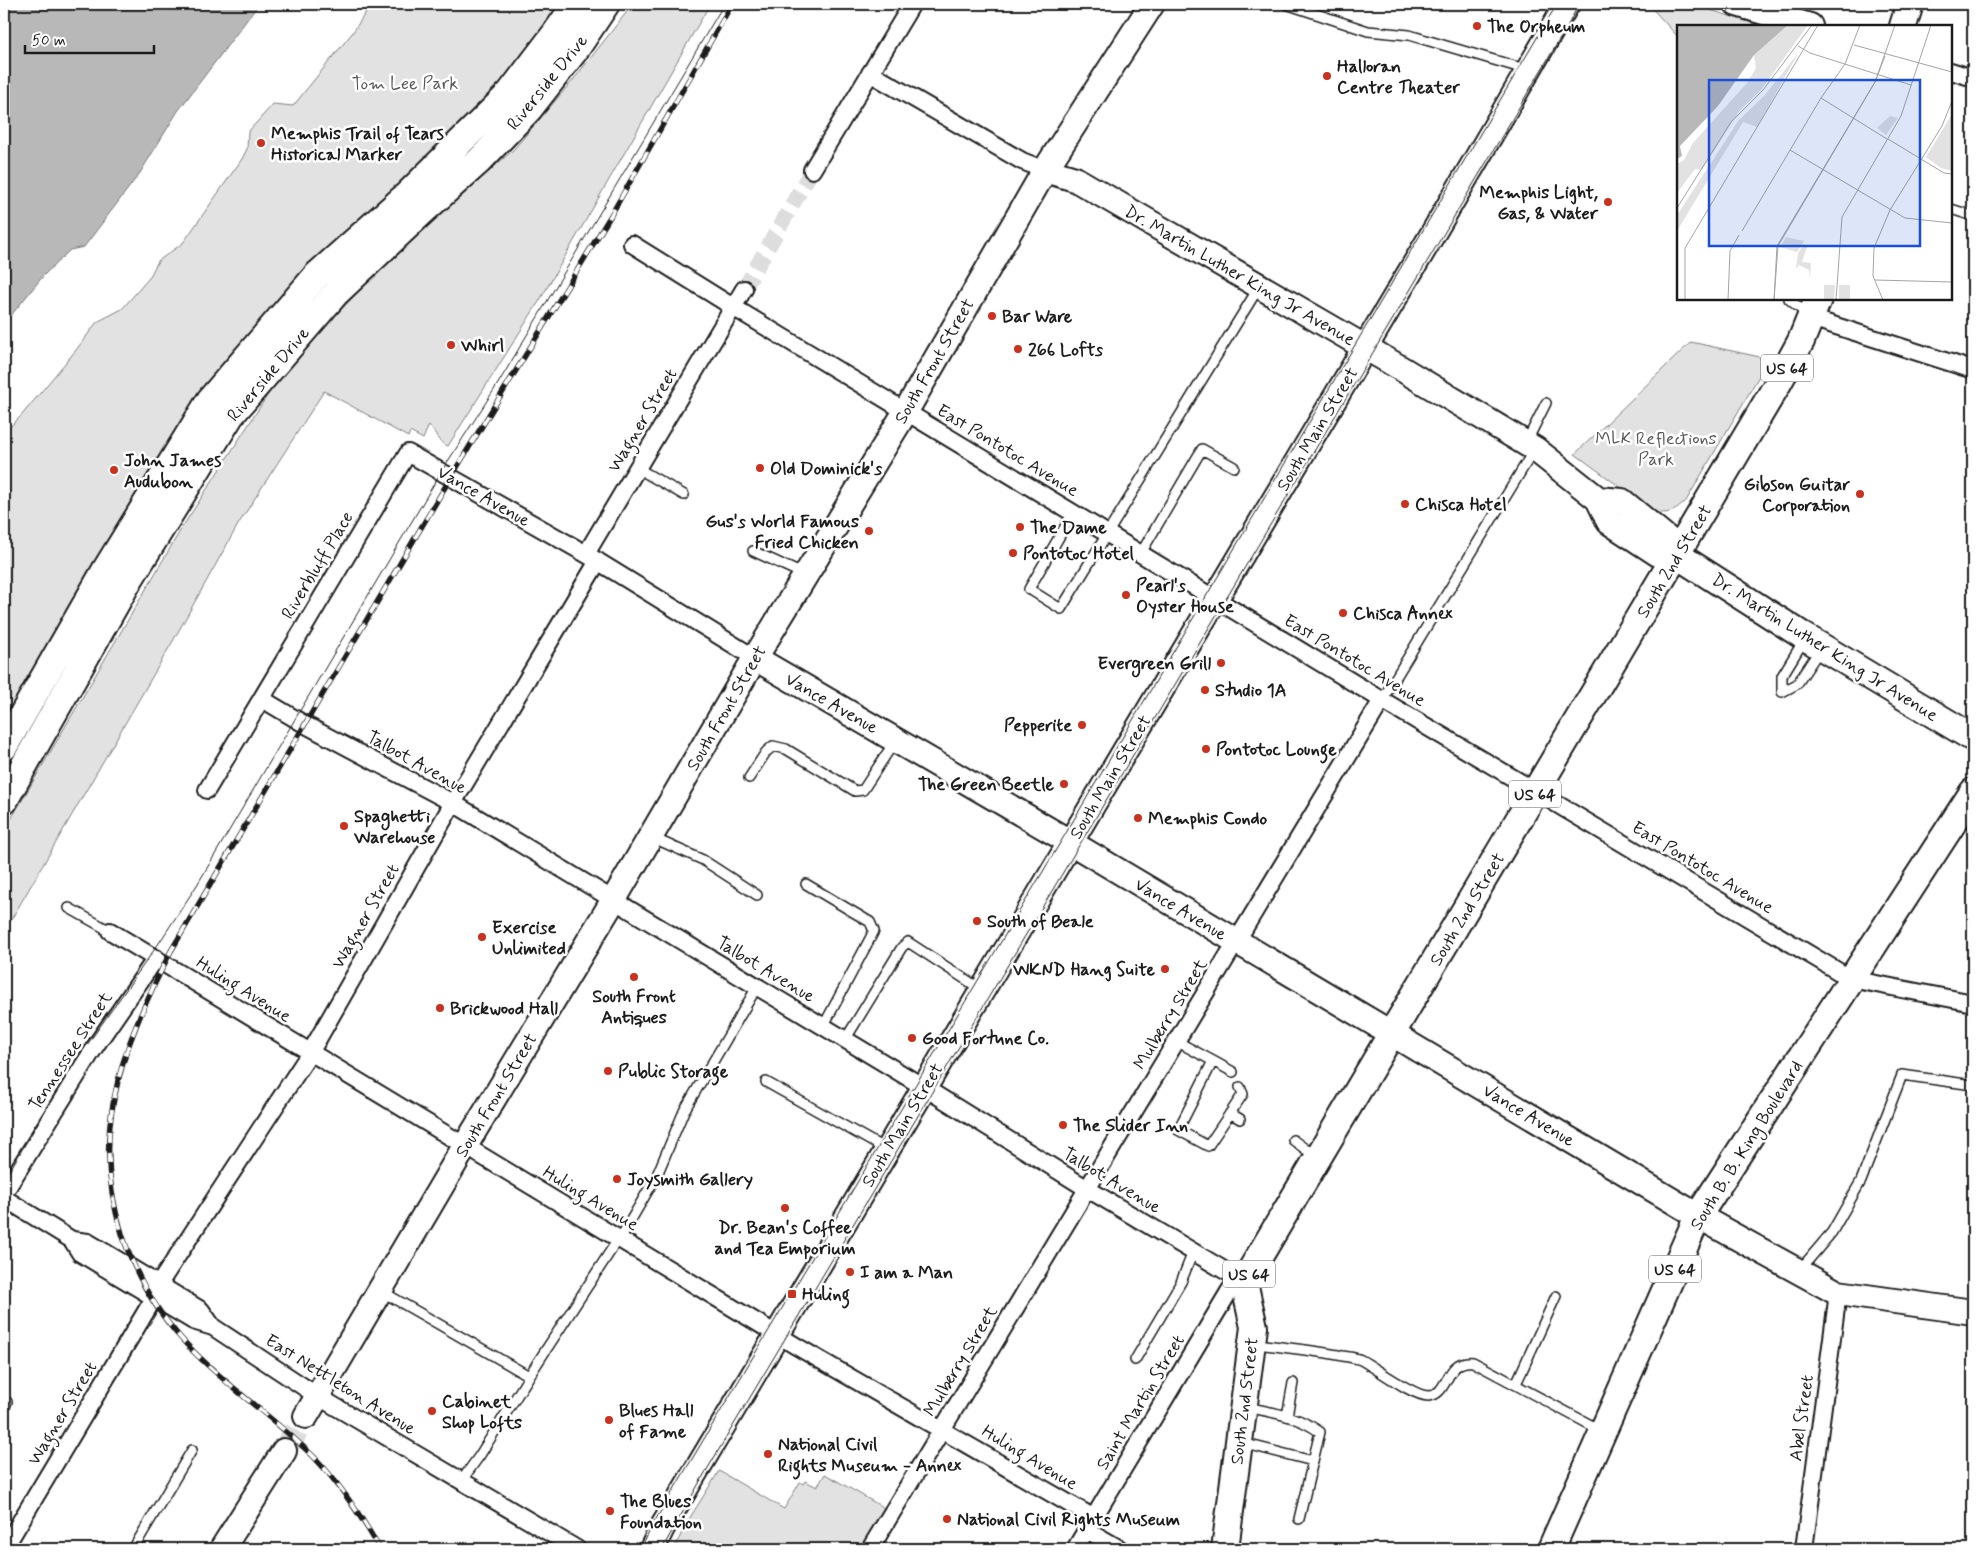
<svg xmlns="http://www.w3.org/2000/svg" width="1977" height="1553" font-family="Mynerve,sans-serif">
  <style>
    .green { fill: #e2e2e2; stroke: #7f7f7f }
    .water { fill: #b8b8b8; stroke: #7a7a7a }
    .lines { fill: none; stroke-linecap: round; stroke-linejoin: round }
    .street-tunnel { stroke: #ddd; stroke-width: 16; stroke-dasharray: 16 8; stroke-linecap: butt }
    .secondary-tunnel { stroke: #ddd; stroke-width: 24; stroke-dasharray: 24 12; stroke-linecap: butt }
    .lane-casing { stroke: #1c1c1c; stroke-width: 12 }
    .street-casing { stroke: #1c1c1c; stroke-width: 20 }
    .secondary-casing { stroke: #1c1c1c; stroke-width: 28 }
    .primary-casing { stroke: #1c1c1c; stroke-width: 30 }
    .lane { stroke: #fff; stroke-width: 9 }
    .street { stroke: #fff; stroke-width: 16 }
    .secondary { stroke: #fff; stroke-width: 24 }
    .primary { stroke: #fff; stroke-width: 26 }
    .tram { stroke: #1c1c1c; stroke-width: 1 }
    .rail-casing { stroke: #1c1c1c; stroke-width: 5.5 }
    .rail { stroke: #fff; stroke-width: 4; stroke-dasharray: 11; stroke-linecap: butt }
    .poi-dot { fill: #c8321e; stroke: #fff; stroke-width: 2 }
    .labels { text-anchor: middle; stroke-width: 5; stroke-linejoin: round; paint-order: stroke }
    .shield { fill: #fff; stroke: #606060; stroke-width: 1 }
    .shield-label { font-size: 16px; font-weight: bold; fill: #1c1c1c }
    .poi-label { font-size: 18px; font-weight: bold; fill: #1c1c1c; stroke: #fff; text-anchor: start }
    .street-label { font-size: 18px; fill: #1c1c1c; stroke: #fff }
    .park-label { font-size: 18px; fill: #575757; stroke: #fff }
    .inset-road { fill: none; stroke: #a4a4a4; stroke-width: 1 }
    .view { fill: #1d4ed8; fill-opacity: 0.15; stroke: #1d4ed8; stroke-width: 2.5 }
    .inset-edge { fill: none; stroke: #1c1c1c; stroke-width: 2.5 }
  </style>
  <rect width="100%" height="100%" fill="#fff"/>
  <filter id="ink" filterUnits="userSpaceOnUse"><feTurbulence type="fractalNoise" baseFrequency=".02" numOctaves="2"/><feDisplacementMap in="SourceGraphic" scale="10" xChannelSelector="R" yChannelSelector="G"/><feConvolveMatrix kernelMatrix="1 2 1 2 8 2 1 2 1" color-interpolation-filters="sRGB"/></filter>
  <g filter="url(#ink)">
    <path class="green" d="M371 4H565L491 98 205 395 129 504 4 720V433L21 416 76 350 97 322 122 309 149 278 158 261 183 243 242 159 247 149 248 132 273 104 293 106 353 32Z
      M633 4H710L540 300 448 446 442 443 429 425 423 439 410 432 408 437 324 391 239 523 173 641 4 932V831L183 526 278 379 328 323 386 263 513 150 574 79Z
      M1648 4H1691L1762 26H1678V37Z
      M1691 342 1769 359 1686 501C1676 511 1667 516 1653 511L1575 454Z
      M719 1471 784 1509 800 1482 803 1484 805 1481 817 1487 825 1474 886 1509 859 1549H674L686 1524Z"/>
    <path class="water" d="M4 4H259L178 111 140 173 84 247 70 250 44 275 4 324Z"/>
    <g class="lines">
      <path class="street-tunnel" d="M744 289 812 170"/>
      <path class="secondary-tunnel" d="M284 1451 306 1416"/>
      <g class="lane-casing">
        <path id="lane" d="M1286 4 1368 31 1409 35 1528 70
          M1951 209 1973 216
          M1789 299 1809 316
          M1526 443 1546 403
          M637 468 684 495
          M1073 513 1029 589 1061 609 1259 287
          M753 551 805 575
          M1141 553 1202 449 1234 467
          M1804 640 1782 676V692L1797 684 1821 648
          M1382 700 1534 450
          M749 778 766 752 773 746 786 749 855 791 863 790 895 741
          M651 837 703 860 757 895
          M806 884 870 922 874 931 823 1027
          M69 908 110 931
          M845 1040 902 947 908 942 982 990
          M1176 1041 1213 1061 1178 1130 1208 1146 1243 1094 1240 1087
          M1213 1061 1233 1072
          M766 1082 887 1150
          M1230 1113 1240 1119
          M1293 1140 1315 1156
          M620 1239 657 1175 684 1111 757 987
          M1799 1271 1832 1232 1861 1181 1902 1075 1973 1085
          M381 1291 529 1376
          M1255 1344C1283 1347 1311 1350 1338 1355 1345 1357 1354 1357 1361 1360 1376 1368 1413 1396 1428 1396 1450 1395 1444 1359 1473 1362L1602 1431
          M1135 1360 1181 1282 1193 1252
          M1516 1384 1556 1296
          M1246 1407C1274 1413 1296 1415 1320 1432L1299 1519
          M4 1409 7 1402
          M1287 1416 1293 1383
          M1242 1443 1313 1461
          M462 1480 480 1455 538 1362 619 1238
          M133 1549 192 1450"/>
      </g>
      <g class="street-casing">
        <path id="street" d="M1951 71 1973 78
          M870 73 1022 161 1045 170
          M812 170 912 4
          M632 244 733 307 1382 700 1851 979 1973 1003
          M1811 318 1973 370
          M586 554 744 289
          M262 699 304 724 453 803 917 1083 1086 1188 1244 1282
          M207 790 408 453 586 554 755 658
          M110 931 796 1346 1094 1518
          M4 1193 96 1045 156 958
          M4 1198 72 1240 80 1253 193 1321 213 1327 319 1397 577 1549
          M72 1240 88 1242 201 1310 213 1327
          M159 1284 310 1053 453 803 598 561
          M1087 1530 1120 1549
          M4 1549 154 1298
          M870 1549 1382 700
          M1075 1549 1230 1290 1244 1282
          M1804 1549 1838 1293"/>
      </g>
      <g class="secondary-casing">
        <path id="secondary" d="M1737 4 1810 26
          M1045 170 1075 179 1387 360 1535 449 1598 499 1609 522 1658 554 1677 555 1669 540 1622 501 1598 499
          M755 658 1063 838 1698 1216 1838 1293 1973 1312
          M306 1416 465 1146 613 901 755 658 906 411 1045 170 1152 4
          M222 1549 284 1451
          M652 1549 662 1528 1425 247 1567 4"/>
      </g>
      <g class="primary-casing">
        <path id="primary" d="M1903 26 1910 4
          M1677 555 1805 637 1973 738
          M4 747 106 569 210 400 317 275 408 194 510 93 555 34 576 4
          M4 801 128 582 231 415 336 293 423 211 479 161 529 109 576 49 606 4
          M1225 1549 1254 1327 1244 1282 1777 385 1801 341 1818 299
          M1551 1549 1698 1216 1973 792"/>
      </g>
      <use href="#lane" class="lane"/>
      <use href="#street" class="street"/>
      <use href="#secondary" class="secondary"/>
      <use href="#primary" class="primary"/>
      <path class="tram" d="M4 1180 70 1069 159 943 197 885 441 472 499 382 724 4
        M641 1549 652 1526 1063 838 1557 4
        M662 1549 702 1478 1567 27 1579 4"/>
      <g class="rail-casing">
        <path id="rail" d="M380 1549C361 1516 340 1484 314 1457 276 1420 232 1390 194 1352 129 1288 95 1189 114 1099 124 1047 147 998 171 951L451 477 611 215 732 4"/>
      </g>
      <use href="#rail" class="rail"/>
    </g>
  </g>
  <g class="poi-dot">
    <circle cx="1477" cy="26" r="5"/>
    <circle cx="1327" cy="76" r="5"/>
    <circle cx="261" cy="143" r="5"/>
    <circle cx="1608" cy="202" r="5"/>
    <circle cx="992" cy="316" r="5"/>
    <circle cx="451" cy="345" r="5"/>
    <circle cx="1018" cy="349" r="5"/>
    <circle cx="760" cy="468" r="5"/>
    <circle cx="114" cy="470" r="5"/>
    <circle cx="1860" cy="494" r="5"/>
    <circle cx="1405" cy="504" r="5"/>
    <circle cx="1020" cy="527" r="5"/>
    <circle cx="869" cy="531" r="5"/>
    <circle cx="1013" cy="553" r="5"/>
    <circle cx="1126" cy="595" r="5"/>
    <circle cx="1343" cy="613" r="5"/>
    <circle cx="1221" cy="663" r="5"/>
    <circle cx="1205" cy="690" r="5"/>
    <circle cx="1082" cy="725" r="5"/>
    <circle cx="1206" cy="749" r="5"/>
    <circle cx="1064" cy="784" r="5"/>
    <circle cx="1138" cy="818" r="5"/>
    <circle cx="344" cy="826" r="5"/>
    <circle cx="977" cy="921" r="5"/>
    <circle cx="482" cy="937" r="5"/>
    <circle cx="1165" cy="969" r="5"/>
    <circle cx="634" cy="977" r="5"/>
    <circle cx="440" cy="1008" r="5"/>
    <circle cx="912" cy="1038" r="5"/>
    <circle cx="608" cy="1071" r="5"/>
    <circle cx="1063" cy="1125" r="5"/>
    <circle cx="617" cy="1179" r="5"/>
    <circle cx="785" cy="1208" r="5"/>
    <circle cx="850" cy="1272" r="5"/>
    <rect x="787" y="1289" width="10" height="10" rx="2.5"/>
    <circle cx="432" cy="1411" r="5"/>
    <circle cx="609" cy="1420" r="5"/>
    <circle cx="768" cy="1454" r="5"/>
    <circle cx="610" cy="1511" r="5"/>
    <circle cx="947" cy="1519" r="5"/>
  </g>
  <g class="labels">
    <g class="shield">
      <rect x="1761" y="354.5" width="52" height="27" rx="4"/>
      <rect x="1509" y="780.5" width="52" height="27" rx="4"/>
      <rect x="1649" y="1255.5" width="52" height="27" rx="4"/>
      <rect x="1223" y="1260.5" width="52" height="27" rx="4"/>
    </g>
    <g class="shield-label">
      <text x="1787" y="374">US 64</text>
      <text x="1535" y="800">US 64</text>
      <text x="1675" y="1275">US 64</text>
      <text x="1249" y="1280">US 64</text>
    </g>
    <g class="poi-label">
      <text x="1487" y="32">The Orpheum</text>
      <text x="1337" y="72">Halloran<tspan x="1337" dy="21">Centre Theater</tspan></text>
      <text x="271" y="139">Memphis Trail of Tears<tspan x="271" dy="21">Historical Marker</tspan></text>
      <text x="1598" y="198" text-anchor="end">Memphis Light,<tspan x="1598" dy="21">Gas, &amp; Water</tspan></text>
      <text x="1002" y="322">Bar Ware</text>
      <text x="461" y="351">Whirl</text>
      <text x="1028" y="355">266 Lofts</text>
      <text x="124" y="466">John James<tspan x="124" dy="21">Audubon</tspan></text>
      <text x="770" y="474">Old Dominick's</text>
      <text x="1850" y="490" text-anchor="end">Gibson Guitar<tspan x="1850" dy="21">Corporation</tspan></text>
      <text x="1415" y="510">Chisca Hotel</text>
      <text x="859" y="527" text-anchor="end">Gus's World Famous<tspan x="859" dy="21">Fried Chicken</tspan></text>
      <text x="1030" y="533">The Dame</text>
      <text x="1023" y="559">Pontotoc Hotel</text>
      <text x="1136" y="591">Pearl's<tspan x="1136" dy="21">Oyster House</tspan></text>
      <text x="1353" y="619">Chisca Annex</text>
      <text x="1211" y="669" text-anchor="end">Evergreen Grill</text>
      <text x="1215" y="696">Studio 1A</text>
      <text x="1072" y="731" text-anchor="end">Pepperite</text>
      <text x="1216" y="755">Pontotoc Lounge</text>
      <text x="1054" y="790" text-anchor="end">The Green Beetle</text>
      <text x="354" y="822">Spaghetti<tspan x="354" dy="21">Warehouse</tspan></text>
      <text x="1148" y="824">Memphis Condo</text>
      <text x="987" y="927">South of Beale</text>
      <text x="492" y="933">Exercise<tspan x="492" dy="21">Unlimited</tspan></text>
      <text x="1155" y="975" text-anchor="end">WKND Hang Suite</text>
      <text x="634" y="1002" text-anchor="middle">South Front<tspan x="634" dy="21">Antiques</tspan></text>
      <text x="450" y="1014">Brickwood Hall</text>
      <text x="922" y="1044">Good Fortune Co.</text>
      <text x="618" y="1077">Public Storage</text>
      <text x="1073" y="1131">The Slider Inn</text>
      <text x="627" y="1185">Joysmith Gallery</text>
      <text x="785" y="1233" text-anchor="middle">Dr. Bean's Coffee<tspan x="785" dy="21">and Tea Emporium</tspan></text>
      <text x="860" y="1278">I am a Man</text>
      <text x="802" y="1300">Huling</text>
      <text x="442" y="1407">Cabinet<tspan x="442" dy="21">Shop Lofts</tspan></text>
      <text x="619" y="1416">Blues Hall<tspan x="619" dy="21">of Fame</tspan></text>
      <text x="778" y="1450">National Civil<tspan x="778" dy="21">Rights Museum - Annex</tspan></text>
      <text x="620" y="1507">The Blues<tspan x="620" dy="21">Foundation</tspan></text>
      <text x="957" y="1525">National Civil Rights Museum</text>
    </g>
    <g class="street-label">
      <text transform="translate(547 82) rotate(-51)" y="6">Riverside Drive</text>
      <text transform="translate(1240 275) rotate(30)" y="6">Dr. Martin Luther King Jr Avenue</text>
      <text transform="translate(934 361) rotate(-60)" y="6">South Front Street</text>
      <text transform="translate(268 374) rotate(-50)" y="6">Riverside Drive</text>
      <text transform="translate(642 420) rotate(-59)" y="6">Wagner Street</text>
      <text transform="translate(1317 429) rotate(-59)" y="6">South Main Street</text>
      <text transform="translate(1008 450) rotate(31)" y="6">East Pontotoc Avenue</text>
      <text transform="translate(484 496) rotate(30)" y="6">Vance Avenue</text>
      <text transform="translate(1674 561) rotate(-59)" y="6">South 2nd Street</text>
      <text transform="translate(317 565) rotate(-59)" y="6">Riverbluff Place</text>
      <text transform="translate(1825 647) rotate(32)" y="6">Dr. Martin Luther King Jr Avenue</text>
      <text transform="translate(1355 660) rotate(31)" y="6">East Pontotoc Avenue</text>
      <text transform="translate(832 703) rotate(30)" y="6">Vance Avenue</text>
      <text transform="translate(726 708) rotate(-60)" y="6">South Front Street</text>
      <text transform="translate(417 762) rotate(29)" y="6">Talbot Avenue</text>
      <text transform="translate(1110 777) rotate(-59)" y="6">South Main Street</text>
      <text transform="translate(1703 867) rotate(31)" y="6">East Pontotoc Avenue</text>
      <text transform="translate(1181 909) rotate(31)" y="6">Vance Avenue</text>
      <text transform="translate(1467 909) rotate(-59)" y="6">South 2nd Street</text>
      <text transform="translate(365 916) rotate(-60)" y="6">Wagner Street</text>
      <text transform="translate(766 969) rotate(31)" y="6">Talbot Avenue</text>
      <text transform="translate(244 989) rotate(32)" y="6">Huling Avenue</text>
      <text transform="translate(1170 1014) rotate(-59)" y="6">Mulberry Street</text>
      <text transform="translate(70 1051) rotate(-57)" y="6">Tennessee Street</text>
      <text transform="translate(496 1095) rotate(-59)" y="6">South Front Street</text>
      <text transform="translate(1529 1115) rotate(31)" y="6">Vance Avenue</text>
      <text transform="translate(902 1125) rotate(-59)" y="6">South Main Street</text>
      <text transform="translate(1746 1145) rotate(-58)" y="6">South B. B. King Boulevard</text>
      <text transform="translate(1112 1180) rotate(31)" y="6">Talbot Avenue</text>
      <text transform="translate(591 1198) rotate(31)" y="6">Huling Avenue</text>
      <text transform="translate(960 1361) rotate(-59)" y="6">Mulberry Street</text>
      <text transform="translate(341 1384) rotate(32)" y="6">East Nettleton Avenue</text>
      <text transform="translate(1244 1401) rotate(-83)" y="6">South 2nd Street</text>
      <text transform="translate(1140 1402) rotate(-59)" y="6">Saint Martin Street</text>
      <text transform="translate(62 1413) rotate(-59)" y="6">Wagner Street</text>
      <text transform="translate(1801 1418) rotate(-82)" y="6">Abel Street</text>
      <text transform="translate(1030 1457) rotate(31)" y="6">Huling Avenue</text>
    </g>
    <g class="park-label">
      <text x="405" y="89">Tom Lee Park</text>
      <text x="1656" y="444">MLK Reflections<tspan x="1656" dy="21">Park</tspan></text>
    </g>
  </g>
  <g transform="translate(1677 25)">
    <rect width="275" height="275" fill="#fff"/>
    <path d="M111 0H131L84 65 63 85 25 145 18 144 0 168V139L7 135 16 118 70 58 79 43 77 30ZM122 27 80 102 66 97 0 206V190L62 95 87 71ZM275 89V146L264 143 249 132ZM213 91 221 93 209 110 200 103ZM109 212 127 216 120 227 103 222ZM127 219 130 222 125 237 134 238 133 253 132 245 122 240 119 244 121 228ZM147 260H158L157 275H147ZM162 260H173V275H162Z" fill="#e2e2e2"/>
    <path d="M0 0H111L77 30 41 81 3 121 5 131 0 134Z" fill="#b8b8b8"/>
    <path class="inset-road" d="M177 20 275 47M121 21 133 28 234 60M144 73 210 114M211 114 267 148 275 149M113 125 228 193 275 198M0 183 54 97 86 65 135 0M65 206 144 73 168 39 183 0M198 255 275 257M8 275V223L141 0M51 275 53 226 62 210M97 275 101 221 198 57 208 31M97 275 100 221 198 57 218 0M159 275 165 192 224 91 254 0M206 275 196 251 197 223 213 185 265 101 275 76"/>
    <path class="view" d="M32 55H243V221H32Z"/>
    <rect width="275" height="275" class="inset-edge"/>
  </g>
  <rect width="1977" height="1553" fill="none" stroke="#fff" stroke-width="20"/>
  <rect x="10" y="10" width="1957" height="1533" fill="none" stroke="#1c1c1c" stroke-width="2" filter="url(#ink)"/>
  <path d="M25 45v8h129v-8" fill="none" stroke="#1c1c1c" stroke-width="2.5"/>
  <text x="32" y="45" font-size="15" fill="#1c1c1c" stroke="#ffffff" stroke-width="4" paint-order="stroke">50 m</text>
</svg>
